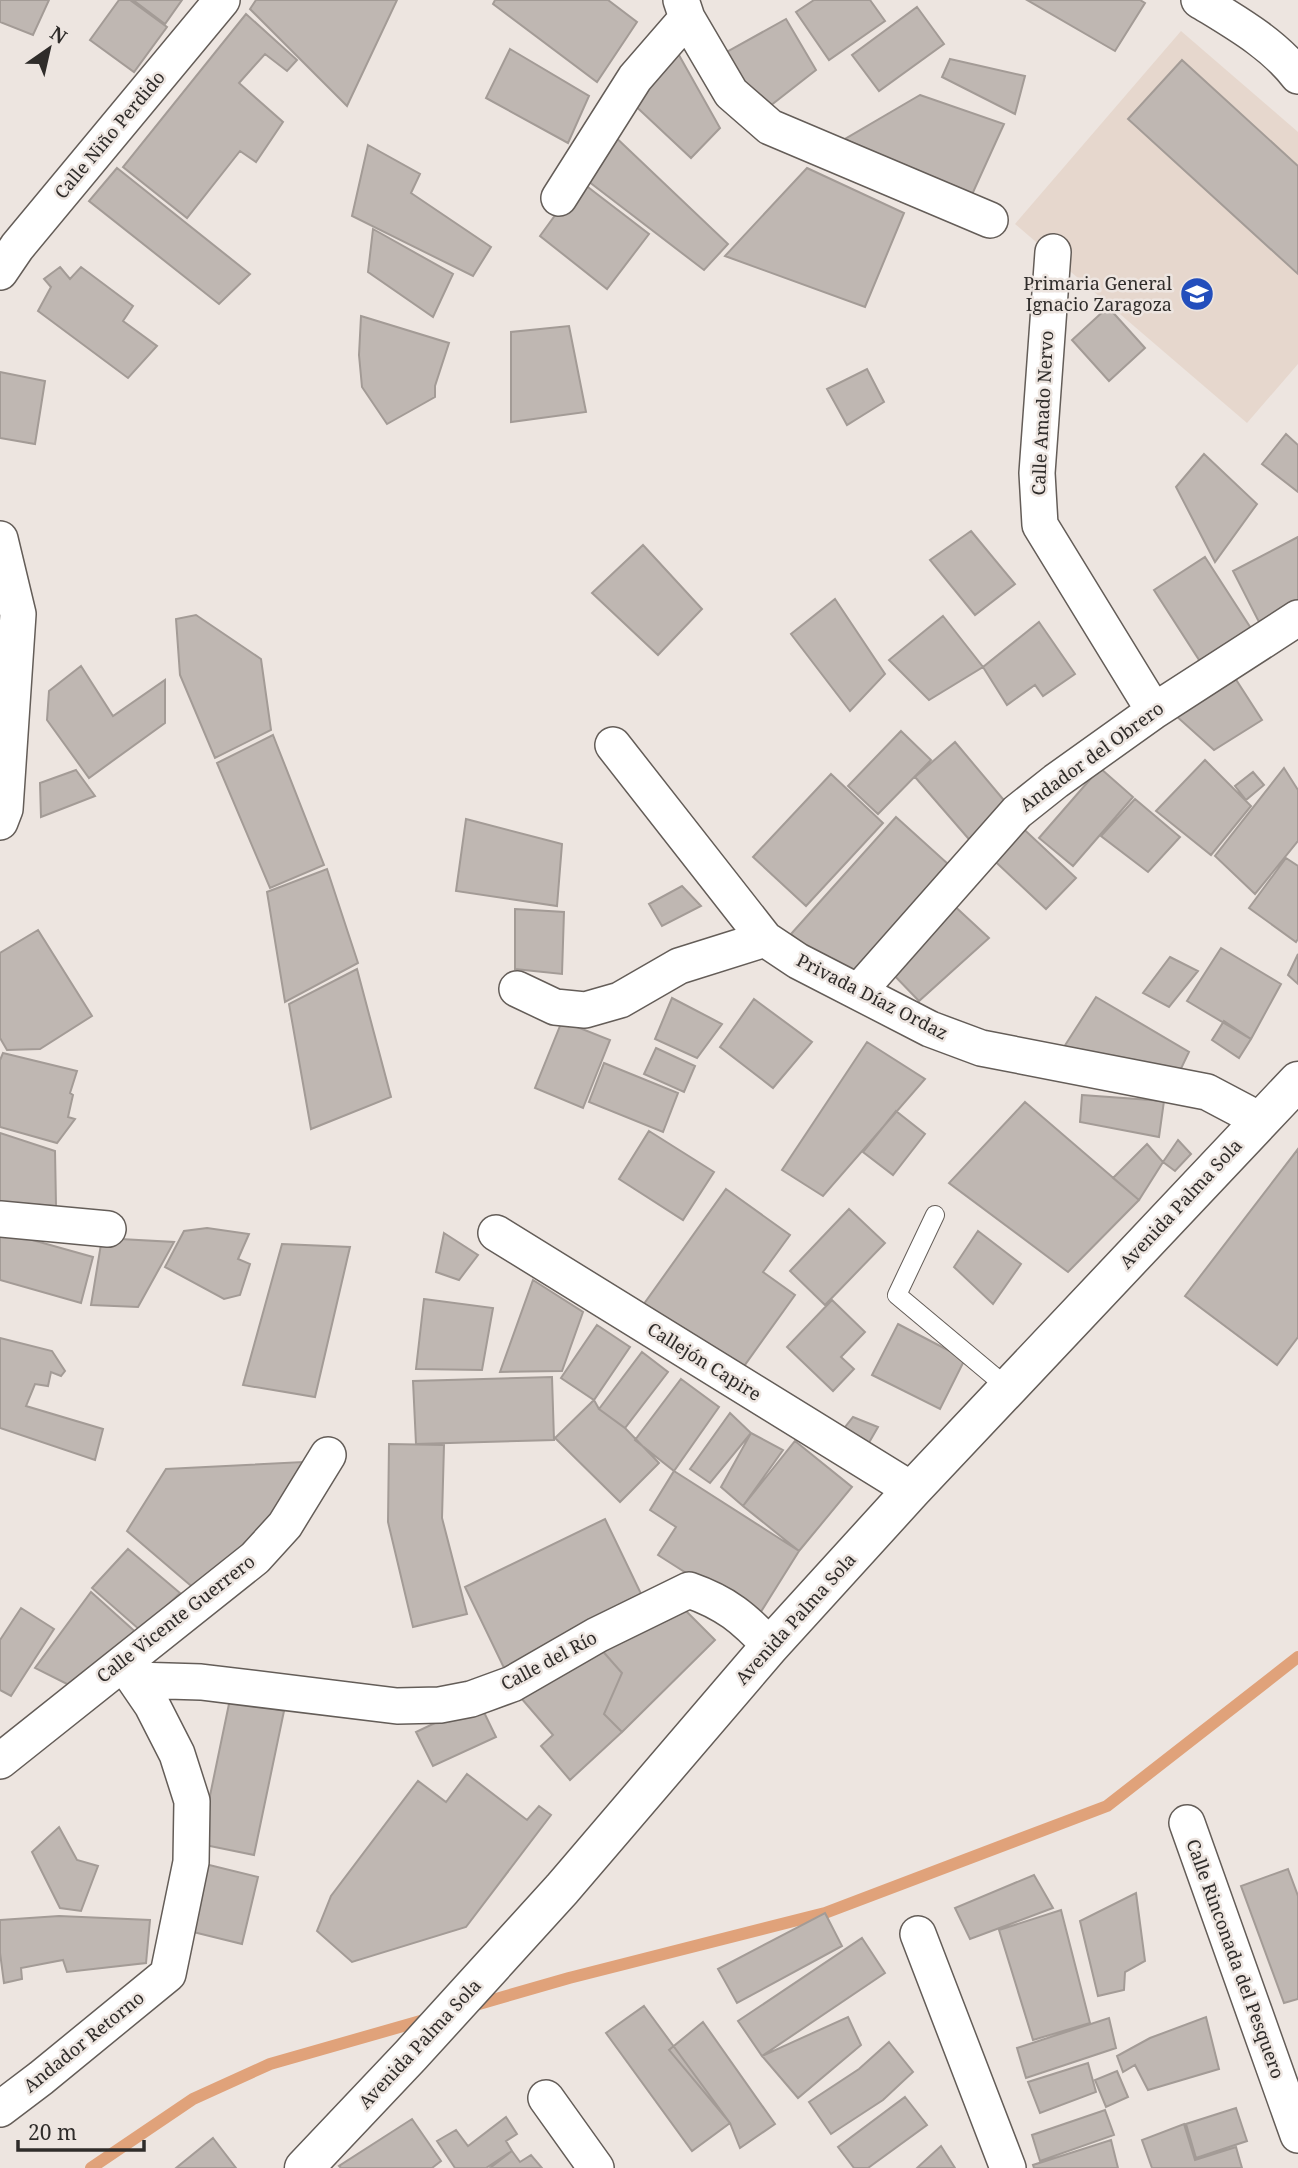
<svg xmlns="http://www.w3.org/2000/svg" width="1298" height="2168" font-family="'Noto Serif',serif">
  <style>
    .built { fill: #e6d7cd }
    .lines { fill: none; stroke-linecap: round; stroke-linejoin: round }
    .stream { stroke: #e0a27a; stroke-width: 12 }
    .building { fill: #bfb7b2; stroke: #a39b96; stroke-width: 2 }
    .service-casing { stroke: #645d58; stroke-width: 20 }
    .minor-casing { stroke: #645d58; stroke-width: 38 }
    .tertiary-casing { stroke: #645d58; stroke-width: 41 }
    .service { stroke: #fff; stroke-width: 18 }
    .minor { stroke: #fff; stroke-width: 35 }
    .tertiary { stroke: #fff; stroke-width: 38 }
    .labels { text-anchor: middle; stroke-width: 5; stroke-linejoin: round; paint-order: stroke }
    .street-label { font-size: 18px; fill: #2f2c2a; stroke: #ede5e0 }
    .poi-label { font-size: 18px; fill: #2f2c2a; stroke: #ede5e0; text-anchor: end }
  </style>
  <rect width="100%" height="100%" fill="#ede5e0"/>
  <path class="built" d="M1181 31 1298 132V364L1247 423 1015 224Z"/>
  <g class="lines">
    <path class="stream" d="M472 2006 569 1978 825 1913 1107 1806 1298 1657
      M91 2168 193 2099 270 2064 431 2018"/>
  </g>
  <path class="building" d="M0 0H49L33 35 0 22Z
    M119 0H130L167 27 134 72 90 40Z
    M133 0H182L165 24Z
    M256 0H397L347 106 250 9Z
    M495 0H608L637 22 597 82 493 4Z
    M814 0H870L885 21 829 60 796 12Z
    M1027 0H1140L1145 3 1115 51Z
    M917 7 944 44 879 91 852 55Z
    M246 14 297 60 287 71 265 54 239 83 283 122 256 162 240 151 187 218 123 167Z
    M786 19 816 70 770 106 739 85 725 53Z
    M675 48 720 128 691 158 628 99Z
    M510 49 589 96 568 143 486 98Z
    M950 59 1025 76 1015 114 942 77Z
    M1182 60 1298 166V274L1128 119Z
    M920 95 1004 124 970 199 845 139Z
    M608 130 728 244 704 270 584 178Z
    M368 145 420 174 411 193 491 247 473 276 352 216Z
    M117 168 250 274 219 304 89 201Z
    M807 168 904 213 865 307 725 256Z
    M580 181 649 234 607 289 540 236Z
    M373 229 453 274 433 317 368 272Z
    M60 267 70 279 81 267 133 306 123 321 157 346 128 378 38 311 51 287 44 279Z
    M1108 307 1145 348 1109 381 1072 340Z
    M361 316 449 343 435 386V397L387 424 362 387 359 355Z
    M569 326 586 412 511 422V332Z
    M867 369 884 402 847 425 827 389Z
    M0 372 45 381 35 444 0 438Z
    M1286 434 1298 445V492L1262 464Z
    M1204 454 1257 504 1215 562 1176 487Z
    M971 531 1015 584 975 615 930 560Z
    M1298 537V604L1260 624 1233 571Z
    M643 545 702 609 658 655 592 593Z
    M1205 557 1254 633 1203 666 1154 590Z
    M835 599 885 674 850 711 791 634Z
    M196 615 261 659 271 730 215 758 180 675 176 619Z
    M943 616 983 667 929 700 889 660Z
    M1039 622 1075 674 1043 696 1035 685 1007 705 983 667Z
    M81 666 113 716 165 680V723L89 778 47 720 49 691Z
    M1235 678 1262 720 1214 750 1175 715Z
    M901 731 931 760 878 814 848 786Z
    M273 735 324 865 270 888 217 763Z
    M955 742 1013 811 974 845 915 777Z
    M1205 760 1251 806 1211 855 1156 811Z
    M1100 768 1133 797 1073 866 1039 838Z
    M1284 768 1298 790V841L1255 894 1215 856Z
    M76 770 95 796 41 817 40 783Z
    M1253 772 1264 785 1246 800 1235 786Z
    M831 774 883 823 806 906 753 857Z
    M1135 799 1180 837 1148 872 1101 836Z
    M896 817 958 873 853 990 791 934Z
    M466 819 562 844 557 906 456 891Z
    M1013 819 1076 878 1046 909 983 850Z
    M1286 858 1298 866V939L1296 942 1249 908Z
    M327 869 358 963 285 1002 267 892Z
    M682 886 701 906 662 926 649 904Z
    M948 900 989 938 919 1001 888 969Z
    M515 909 564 912 562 974 515 969Z
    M38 930 92 1016 40 1049 7 1050 0 1038V953Z
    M1221 948 1281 984 1251 1039 1187 1001Z
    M1298 954V984L1288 975Z
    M1170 957 1198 971 1169 1007 1143 993Z
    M357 969 391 1097 311 1129 289 1004Z
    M1096 997 1189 1052 1176 1079 1062 1050Z
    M672 998 722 1024 697 1058 655 1039Z
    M754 999 812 1042 773 1088 720 1047Z
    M562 1021 610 1040 583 1108 535 1088Z
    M1224 1021 1251 1039 1239 1058 1212 1040Z
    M867 1042 925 1079 823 1196 782 1170Z
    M656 1048 695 1066 684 1092 644 1074Z
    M3 1053 77 1071 70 1093 73 1095 68 1117 75 1119 57 1143 0 1127V1060Z
    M604 1063 678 1093 663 1132 589 1102Z
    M1082 1095 1164 1101 1159 1137 1080 1122Z
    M1025 1102 1139 1200 1068 1272 949 1183Z
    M896 1111 925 1134 893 1175 863 1152Z
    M649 1131 714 1172 683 1220 619 1179Z
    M0 1133 55 1151 56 1206 0 1205Z
    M1178 1140 1191 1154 1175 1171 1163 1162Z
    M1147 1144 1163 1162 1139 1200 1113 1178Z
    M1298 1149V1337L1277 1365 1185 1296Z
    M726 1189 790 1235 763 1272 795 1295 737 1376 641 1308Z
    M849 1209 885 1243 825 1305 790 1271Z
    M207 1228 249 1234 238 1259 250 1264 240 1295 224 1299 165 1267 184 1231Z
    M0 1231 93 1257 81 1303 0 1280Z
    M978 1231 1021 1264 993 1304 954 1267Z
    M444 1233 478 1255 459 1280 436 1272Z
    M102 1238 174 1242 138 1307 91 1305Z
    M282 1244 350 1247 315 1397 243 1385Z
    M533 1280 583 1312 562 1371 500 1372Z
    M424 1299 493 1308 482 1370 416 1369Z
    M832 1300 865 1332 841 1357 854 1369 833 1391 787 1347Z
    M898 1324 965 1359 940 1409 872 1375Z
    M597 1325 630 1347 594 1400 561 1378Z
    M0 1338 52 1351 65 1371 61 1376 51 1372 48 1386 35 1384 26 1406 103 1429 95 1460 0 1428Z
    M642 1352 668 1372 625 1428 599 1409Z
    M552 1377 554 1440 416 1444 413 1381Z
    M681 1379 719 1407 674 1471 635 1440Z
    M594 1400 599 1409 625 1428 659 1463 620 1502 555 1438Z
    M730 1413 751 1433 710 1483 690 1469Z
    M853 1417 878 1427 863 1453 838 1436Z
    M751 1433 783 1450 743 1506 721 1487Z
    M795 1441 852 1487 799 1551 743 1506Z
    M389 1444 444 1445 442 1518 467 1614 413 1627 388 1522Z
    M303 1462 277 1521 197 1591 127 1531 166 1469Z
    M674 1471 799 1551 757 1618 658 1555 676 1527 650 1510Z
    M605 1519 645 1602 505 1670 465 1587Z
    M128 1549 180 1593 141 1631 92 1588Z
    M91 1592 140 1636 79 1690 35 1668Z
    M21 1608 54 1629 11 1696 0 1690V1640Z
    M685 1610 715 1640 622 1732 604 1714 622 1673 599 1647Z
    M599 1647 622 1673 604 1714 622 1732 570 1780 541 1746 553 1735 515 1691Z
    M230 1699 284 1711 254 1855 200 1844Z
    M479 1702 496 1737 433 1766 416 1732Z
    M467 1774 527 1820 539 1806 551 1815 466 1927 352 1962 317 1931 331 1896 418 1781 446 1802Z
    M59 1827 77 1860 98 1866 81 1911 60 1908 32 1852Z
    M197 1862 258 1877 242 1944 181 1929Z
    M1288 1869 1298 1896V1999L1284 2003 1241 1886Z
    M1034 1875 1053 1908 970 1939 955 1908Z
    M1136 1893 1145 1961 1125 1972 1124 1990 1098 1996 1080 1921Z
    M1061 1910 1090 2023 1033 2040 999 1930Z
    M825 1913 842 1946 737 2003 718 1969Z
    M59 1916 150 1920 146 1963 67 1972 63 1960 21 1968 22 1979 4 1983 0 1953V1920Z
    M862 1938 885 1973 762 2056 738 2021Z
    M644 2006 730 2123 692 2151 606 2033Z
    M848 2017 861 2045 798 2098 762 2056Z
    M1206 2017 1219 2069 1148 2090 1135 2065 1123 2072 1117 2056 1150 2038Z
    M1109 2018 1116 2048 1026 2078 1017 2048Z
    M703 2022 775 2124 740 2148 730 2123 669 2050Z
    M889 2042 913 2072 883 2100 831 2134 809 2102 859 2069Z
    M1088 2063 1096 2092 1040 2113 1028 2082Z
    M1117 2071 1128 2097 1106 2107 1095 2080Z
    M905 2097 927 2125 868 2168H854L838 2147Z
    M1236 2108 1247 2141 1196 2158 1186 2124Z
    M1105 2110 1114 2135 1040 2161 1032 2135Z
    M506 2117 517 2134 506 2141 512 2151 486 2168H455L437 2141 456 2130 468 2146Z
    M412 2119 441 2161 432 2168H341L339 2166Z
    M1184 2124 1195 2160 1236 2147 1242 2168H1152L1142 2140Z
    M213 2138 236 2168H176Z
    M1111 2140 1118 2168H1034L1033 2165Z
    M941 2146 955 2168H917Z
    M512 2151 520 2162 531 2155 542 2168H490Z"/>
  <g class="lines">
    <g class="service-casing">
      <path id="service" d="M935 1215 897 1295 1008 1388"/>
    </g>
    <g class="minor-casing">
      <path id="minor" d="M681 0 687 18 731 93 770 127 990 220
        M1199 0C1233 21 1273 43 1298 76
        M559 198 635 78 687 18
        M1053 252 1037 473 1040 525 1154 711
        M0 272 17 247 222 0
        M0 539 18 614 5 809 0 822
        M613 745 765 939 798 961 930 1029 981 1048 1207 1092 1260 1120
        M517 989 555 1007 585 1010 620 1000 679 966 765 939
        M858 992 1017 812 1056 781 1154 711 1298 618
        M0 1219 108 1229
        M496 1233 912 1490
        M135 1680 201 1682 397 1706 440 1705 471 1699 512 1684 597 1635 689 1590C726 1603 744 1618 770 1646
        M0 1761 255 1558 285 1525 328 1455
        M1187 1823 1298 2135
        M918 1934 1008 2168
        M546 2098 596 2168
        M0 2109 41 2078 168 1974 191 1862 192 1801 177 1754 152 1705 126 1667"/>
    </g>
    <g class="tertiary-casing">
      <path id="tertiary" d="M304 2168 411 2055 562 1889 770 1646 912 1490 1298 1081"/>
    </g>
    <use href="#service" class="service"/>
    <use href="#minor" class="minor"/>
    <use href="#tertiary" class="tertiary"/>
  </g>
  <defs>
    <g id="school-disc" transform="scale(1.75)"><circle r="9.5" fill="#234ebc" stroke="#ede5e0"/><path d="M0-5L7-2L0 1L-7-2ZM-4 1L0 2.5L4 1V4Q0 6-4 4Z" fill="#fff"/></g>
  </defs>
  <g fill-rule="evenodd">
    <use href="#school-disc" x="1197" y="294"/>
  </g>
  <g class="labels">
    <g class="street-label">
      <text transform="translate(110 135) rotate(-50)" y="6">Calle Niño Perdido</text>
      <text transform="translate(1043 413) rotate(-87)" y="6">Calle Amado Nervo</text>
      <text transform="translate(1092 757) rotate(-36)" y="6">Andador del Obrero</text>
      <text transform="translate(872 997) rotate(27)" y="6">Privada Díaz Ordaz</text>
      <text transform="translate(1181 1204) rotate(-47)" y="6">Avenida Palma Sola</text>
      <text transform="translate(704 1362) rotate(32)" y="6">Callejón Capire</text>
      <text transform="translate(176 1619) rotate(-38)" y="6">Calle Vicente Guerrero</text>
      <text transform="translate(796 1619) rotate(-48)" y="6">Avenida Palma Sola</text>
      <text transform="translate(549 1661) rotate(-28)" y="6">Calle del Río</text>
      <text transform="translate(1235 1959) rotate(70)" y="6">Calle Rinconada del Pesquero</text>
      <text transform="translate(84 2042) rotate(-39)" y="6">Andador Retorno</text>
      <text transform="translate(420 2044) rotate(-47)" y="6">Avenida Palma Sola</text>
    </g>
    <g class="poi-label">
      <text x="1172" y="290">Primaria General<tspan x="1172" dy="21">Ignacio Zaragoza</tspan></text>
    </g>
  </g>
  <g transform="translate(49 49) rotate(34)" stroke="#ede5e0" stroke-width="5" paint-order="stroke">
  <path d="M0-5L12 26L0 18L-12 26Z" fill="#2f2c2a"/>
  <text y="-10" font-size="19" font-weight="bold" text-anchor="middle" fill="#2f2c2a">N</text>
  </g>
  <path d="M18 2140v10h126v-10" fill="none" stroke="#2f2c2a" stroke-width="3.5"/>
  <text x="28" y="2140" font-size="21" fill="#2f2c2a" stroke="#ede5e0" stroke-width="5" paint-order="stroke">20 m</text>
</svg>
